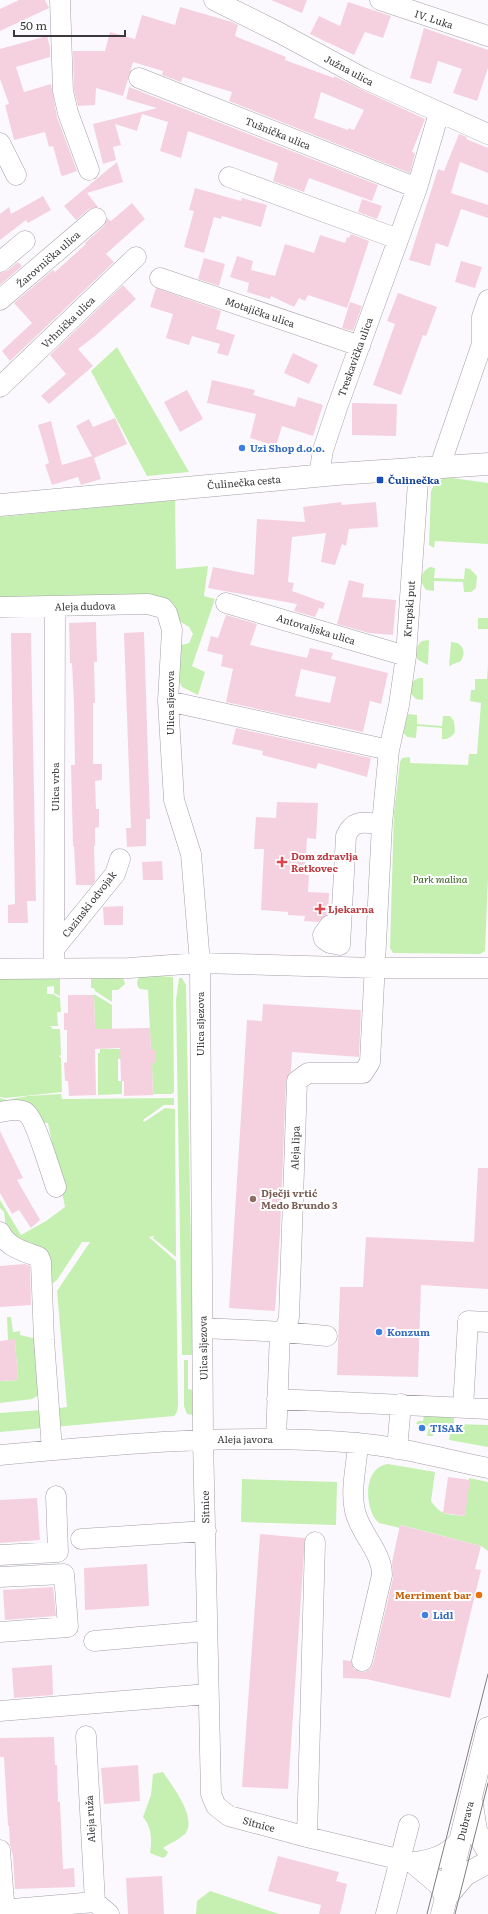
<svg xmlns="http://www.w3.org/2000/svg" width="488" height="1914" font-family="Literata,serif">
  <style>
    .green { fill: #c5f0b1 }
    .building { fill: #f5d1df; fill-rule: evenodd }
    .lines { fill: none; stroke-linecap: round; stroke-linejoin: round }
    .minor-casing { stroke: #a49fa7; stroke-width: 21 }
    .major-casing { stroke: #a49fa7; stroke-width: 23 }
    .minor { stroke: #fff; stroke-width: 20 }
    .major { stroke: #fff; stroke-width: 22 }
    .tram { stroke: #817e82; stroke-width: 1 }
    .shop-dot { fill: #3f7fe0; stroke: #fff; stroke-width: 1.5 }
    .transit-dot { fill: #1a4fb4; stroke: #fff; stroke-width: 1.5 }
    .health-dot { fill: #e0444e; stroke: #fff; stroke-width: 1.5 }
    .education-dot { fill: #8d6e63; stroke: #fff; stroke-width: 1.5 }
    .food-dot { fill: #e8710a; stroke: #fff; stroke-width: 1.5 }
    .labels { text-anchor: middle; stroke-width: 4; stroke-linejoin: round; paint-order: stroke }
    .street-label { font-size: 10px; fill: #3b393c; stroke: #fff }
    .shop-label { font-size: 10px; font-weight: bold; fill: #366cbe; stroke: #fff; text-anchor: start }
    .transit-label { font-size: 10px; font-weight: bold; fill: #164399; stroke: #fff; text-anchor: start }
    .health-label { font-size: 10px; font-weight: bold; fill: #be3a42; stroke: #fff; text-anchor: start }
    .park-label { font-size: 10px; font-style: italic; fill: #335e18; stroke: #fff }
    .education-label { font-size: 10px; font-weight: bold; fill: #785e54; stroke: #fff; text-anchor: start }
    .food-label { font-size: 10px; font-weight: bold; fill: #c56008; stroke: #fff; text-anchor: end }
  </style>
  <rect width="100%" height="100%" fill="#fcf9fe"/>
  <path class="green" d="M117 347 189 472 147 476 91 371Z
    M445 477 488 483V544L435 541 434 548 429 545 431 491 434 485Z
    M175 500 176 569 208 566 204 596 215 599 192 666 205 672 198 695 182 687 179 681 178 646 189 643 193 634 189 627 176 619 171 607 0 600V517Z
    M430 567 435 568 434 578 464 579 465 568 470 569 477 576 476 588 471 592H464L463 582 434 581V591L426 590C419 581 420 572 430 567Z
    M478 618H488V629H478Z
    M429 640 428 665 418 660C414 653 416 646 422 641Z
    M451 642C462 642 467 651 461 661L449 666Z
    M488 666V878L485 951 480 954 393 953 390 948 394 813 400 762 402 758 410 757V763L468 765 469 754H477L481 703 470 701 471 690H475V679H487Z
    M419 678H423V700L416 699 410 693 413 681Z
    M408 714 417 715V724L442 726 443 716H450L454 721 455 732C452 737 447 740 442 739V728L417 726 416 738 407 737 402 731Z
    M141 975 173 977 174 1092 172 1094H153L152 1063 155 1062V1050H151L148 990 140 989C135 985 137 979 141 975Z
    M60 976V996L54 993V986L47 987V994H53L60 998 61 1012H57L58 1026H50L53 1029H60L61 1055 59 1056 61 1058 62 1092 6 1098 0 1097V977Z
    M91 976H119L124 980 125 984 118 990H112V1002L95 991 94 988H91Z
    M179 978H182L186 985 193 1355H182L176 1000Z
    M94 994 112 1005V1029H95Z
    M100 1049H122V1059H118V1081H122V1094L98 1095V1053H100Z
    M61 1094 62 1099 174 1098V1105H164L143 1120 144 1122 165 1108 175 1109 176 1257 153 1238 154 1236 149 1237 176 1261 178 1405 177 1412 174 1416 54 1427 52 1409 67 1407 57 1291 90 1242H82L57 1280 48 1287 19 1241 6 1227 4 1212 0 1208V1200L21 1235 46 1221 65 1207 48 1123H40L0 1108V1098L7 1100 28 1096Z
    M7 1317H11L13 1332 20 1331V1335L37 1339 40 1393 37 1396 32 1399 0 1403V1381L18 1380 15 1340H8Z
    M184 1360H188V1389L193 1390V1415L187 1414 184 1406Z
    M41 1410 43 1428 0 1432V1413Z
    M454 1413V1424L488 1425V1447L449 1440 451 1426 434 1423 433 1436H427L429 1426 416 1424 418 1421H423L424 1415Z
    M388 1464 435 1472 431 1501C441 1516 448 1514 465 1516L469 1478 488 1482V1551L481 1546 401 1525 400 1528 379 1523 376 1520C364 1504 364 1467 388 1464Z
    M242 1479 337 1482 336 1525 241 1522Z
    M163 1772C172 1786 198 1818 185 1834 179 1840 170 1843 163 1848L168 1852 166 1856 163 1858 150 1853C152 1840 152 1828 143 1817L151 1795 153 1774Z
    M210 1891 279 1914H196L197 1901Z"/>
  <path class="building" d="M19 0H45L49 8 0 31V9Z
    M271 0H307L302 13Z
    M348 2 391 16 383 38 365 32 354 55 310 34 319 16 340 26Z
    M180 7 232 22 238 25 235 36 286 57 285 60 334 78V76L358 88 425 119 412 152 415 153 410 173 229 101 232 92 183 77 181 82 162 75 163 71 133 62 123 96 96 88 95 105 78 106 74 90 73 51H105L110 32 135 39 142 15 175 25ZM321 92 364 110 354 130 349 128 348 130 314 118Z
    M424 28 488 50V68L477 101 453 93 462 69 438 61 431 84 410 78Z
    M47 36 50 47V57L16 67 24 92 51 84 57 117 77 171 63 176 61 175 53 146 49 147 45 132 14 140 5 105 9 104 0 79V49Z
    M129 87 378 185 372 201 309 178 304 192 273 181 278 163 188 131 181 158 160 151 168 122 142 114 137 131 115 124 121 145 113 147 116 160 103 164 93 124 157 108 126 99Z
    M459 134 467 137 466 139 488 148V173L460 162 451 193 488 205V218L461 209 448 247 436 243 430 266 409 260 438 169 444 171Z
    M117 162 123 182 87 193 98 207 89 209 76 220 64 206Z
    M195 188 241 201 242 198 267 205 261 227 222 216 221 219 214 217 204 253 184 247 194 211 189 210Z
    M43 196 51 210 28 223 26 220 0 240V214L9 207 11 214Z
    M362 199 382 206 377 219 358 212Z
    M132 203 145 219 106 254 114 262 10 361 2 351 32 323 14 303 53 270 55 272 86 244 85 243 104 226 107 218 111 221Z
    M351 234 369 241 347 308 308 295 305 301 299 298 294 307 271 296 270 299 247 292 249 283 230 277 237 256 253 261 251 270 275 276 285 244 314 253 320 235 345 243 347 237 349 238Z
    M204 258 225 264 219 286 198 279Z
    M461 261 482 267 475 288 455 282Z
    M18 262 22 266 0 285V273L7 271Z
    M123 285 136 299 95 336 78 349 93 366 49 404 41 396 66 374 50 355Z
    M156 288 221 311 216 329 235 335 228 356 217 353 220 344 192 336 189 345 166 338 173 314 150 307Z
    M398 293 437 307 426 336 423 335 401 395 373 385 395 324 387 321Z
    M350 302 362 306 353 331 342 328Z
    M293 353 318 365 309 384 284 373Z
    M212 380 255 390 253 395 295 407 298 397 323 405 313 436 282 426 276 446 250 438 256 414 207 403Z
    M187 390 203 419 180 432 164 402Z
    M352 403 397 404 396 436 352 435Z
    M115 418 127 444 94 458 101 479 81 485 78 477 52 485 45 465 49 463 38 425 51 421 62 465 92 456 76 426 89 419 93 427Z
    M341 502 342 505 376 502 378 527 349 529 346 546 342 544 335 565 321 562 326 533 292 537 288 582 294 583 292 591 325 603 323 609 319 608 315 617 294 611 297 604 208 588 213 567 254 575 257 519 305 522 303 507Z
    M349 580 364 584 362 597 396 600 393 635 369 633 337 624Z
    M226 615 257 624 250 645 307 658 310 648 333 653 331 659 388 673 381 704 370 701 363 732 226 702 233 669 221 666 223 655 207 651 211 636 218 638ZM301 669 336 677 330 703 295 696Z
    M96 622 97 662H94L95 703H93V764H102V780L95 781 96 809H99V827L95 828V846H94L95 881 92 885H76L74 846H73L71 765H75L74 704 72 663H70L69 623Z
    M144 632 150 819H146V846L127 847 126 828H131L124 633Z
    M11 633H31L36 901H27L28 923H8V905L15 904Z
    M236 728 371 758 367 777 318 763 316 769 262 755 263 751 232 744Z
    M277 802 318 803 316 839 307 838 305 875H309L308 892 329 893 328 914 318 922 304 921 305 916 288 915V912L261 910 264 849H254L256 817 276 818Z
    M162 861 163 880H143L142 862Z
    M123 906V925H104L103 907Z
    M68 995H94L95 1029 150 1028 151 1050H155V1063H152L153 1095 124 1096V1081H121L120 1048 95 1049 96 1095 69 1096 68 1081H65L64 1063 67 1062V1030H64V1013H68Z
    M263 1004 361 1010 359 1057 292 1052 291 1071 286 1081 280 1233 275 1311 229 1308 247 1020 262 1021Z
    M0 1131 23 1178 17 1180 40 1220 31 1228 19 1210 12 1214 0 1193Z
    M478 1168H488V1289L421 1285 418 1377 337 1375 340 1287H363L366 1237 474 1242Z
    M25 1264 30 1266 31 1305 0 1307V1266Z
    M15 1339 18 1380 0 1381V1341Z
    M448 1477 470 1480 465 1516 443 1513Z
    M37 1498 40 1540 0 1543V1500Z
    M400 1525 481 1546 475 1569 481 1570 450 1698 366 1679 343 1678V1660L351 1661 354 1669 360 1672H365L370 1669 373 1664 393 1578 392 1562Z
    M260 1534 305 1538 288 1789 242 1787Z
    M147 1564 149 1606 85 1610 84 1568Z
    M53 1587 56 1616 5 1620 3 1590Z
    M52 1665 53 1695 14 1698 12 1668Z
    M54 1737 55 1765H57L58 1802H60L63 1869 74 1868 75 1887 15 1889 13 1856 10 1845 9 1826H8L4 1757H0V1738Z
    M138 1765 140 1801 104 1804 101 1768Z
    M278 1856 339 1872 336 1881 347 1884 340 1914H319L321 1905 268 1891Z
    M162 1876 164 1914H128L126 1878Z"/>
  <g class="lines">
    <g class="minor-casing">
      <path id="minor" d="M60 0 63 91 68 113 89 170
        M214 0 280 33 363 78 488 134
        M380 0 488 36
        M139 78 417 188
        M0 143 16 175
        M229 177 398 239
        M0 262 25 241
        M160 278 360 346
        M0 300 96 218
        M0 387 136 257
        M442 466 443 457 482 344V317L488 300
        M319 476 323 450 337 408 417 188 439 113
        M226 603 406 656
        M0 607 148 604 163 608 167 613 172 630 168 701 174 800 191 854 200 963 203 1439 211 1794 216 1806 229 1816 307 1837 414 1863
        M168 701 389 750
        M341 923 330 925 323 935 324 939 330 943 340 945 346 836C354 818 365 823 382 824
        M55 948 115 874 120 859
        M54 967 55 606
        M0 969 129 968 200 963 375 968H488
        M0 1112C8 1111 17 1108 25 1112 35 1117 51 1173 56 1187
        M0 1232C8 1248 23 1251 39 1257L41 1262 44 1340 52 1450
        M203 1328 285 1332 289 1317 297 1081 308 1073H363L370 1062 382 824 389 750 399 705 406 656 419 467
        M285 1332 327 1336
        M277 1399 488 1409
        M463 1408 468 1321 488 1322
        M276 1439 280 1332
        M358 1443C357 1464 350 1490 355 1511 360 1534 382 1551 382 1575L362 1661
        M397 1449 401 1404
        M0 1455C119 1444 238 1433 357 1443 401 1447 445 1459 488 1468
        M81 1539 206 1531
        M0 1555 58 1552 56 1496
        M0 1577 64 1574 68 1627 0 1632
        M94 1641 207 1631
        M0 1711 208 1694
        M86 1736 95 1902
        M307 1837 315 1542
        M0 1850 5 1914
        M0 1910 95 1902 109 1914
        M386 1914 409 1825"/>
    </g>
    <g class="major-casing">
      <path id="major" d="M0 505 337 474 488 464
        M472 1805 476 1831 488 1851
        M414 1863C432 1861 449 1856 460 1841
        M414 1863 439 1884 446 1897
        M448 1895 465 1875 488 1862
        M442 1914 488 1728"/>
    </g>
    <use href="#minor" class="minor"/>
    <use href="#major" class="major"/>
    <path class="tram" d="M427 1914 488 1674
      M455 1914 488 1783"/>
  </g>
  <g class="shop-dot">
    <circle cx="242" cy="448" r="4"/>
    <circle cx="379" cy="1332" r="4"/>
    <circle cx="422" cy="1428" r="4"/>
    <circle cx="425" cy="1615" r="4"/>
  </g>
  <rect class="transit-dot" x="376" y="476" width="8" height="8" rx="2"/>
  <g class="health-dot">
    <path d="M280 856h4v4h4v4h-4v4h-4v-4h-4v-4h4z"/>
    <path d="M318 903h4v4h4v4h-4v4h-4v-4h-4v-4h4z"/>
  </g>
  <circle class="education-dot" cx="253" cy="1199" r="4"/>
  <circle class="food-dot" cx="479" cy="1595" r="4"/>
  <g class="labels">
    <g class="street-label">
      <text transform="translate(434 19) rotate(18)" y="4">IV. Luka</text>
      <text transform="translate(349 70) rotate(28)" y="4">Južna ulica</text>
      <text transform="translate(278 133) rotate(22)" y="4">Tušnička ulica</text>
      <text transform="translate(48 259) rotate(-41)" y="4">Žarovnička ulica</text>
      <text transform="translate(260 312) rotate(19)" y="4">Motajička ulica</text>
      <text transform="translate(68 322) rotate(-44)" y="4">Vrhnička ulica</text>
      <text transform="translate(355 357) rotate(-70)" y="4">Treskavička ulica</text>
      <text transform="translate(244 482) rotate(-5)" y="4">Čulinečka cesta</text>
      <text transform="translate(85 606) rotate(-1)" y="4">Aleja dudova</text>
      <text transform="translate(409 609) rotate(-86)" y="4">Krupski put</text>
      <text transform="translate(316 629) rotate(17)" y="4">Antovaljska ulica</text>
      <text transform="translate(170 703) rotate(-90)" y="4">Ulica sljezova</text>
      <text transform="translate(55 787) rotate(-90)" y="4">Ulica vrba</text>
      <text transform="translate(89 904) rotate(-52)" y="4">Cazinski odvojak</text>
      <text transform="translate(200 1024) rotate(-90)" y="4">Ulica sljezova</text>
      <text transform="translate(295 1148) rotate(-88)" y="4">Aleja lipa</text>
      <text transform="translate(203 1348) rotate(-91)" y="4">Ulica sljezova</text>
      <text x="245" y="1443">Aleja javora</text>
      <text transform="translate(205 1507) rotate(-91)" y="4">Sitnice</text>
      <text transform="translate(90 1819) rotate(-93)" y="4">Aleja ruža</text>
      <text transform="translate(465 1821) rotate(-76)" y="4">Dubrava</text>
      <text transform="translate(259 1824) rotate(15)" y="4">Sitnice</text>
    </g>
    <g class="shop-label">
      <text x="250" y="452">Uzi Shop d.o.o.</text>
      <text x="387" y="1336">Konzum</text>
      <text x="430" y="1432">TISAK</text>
      <text x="433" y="1619">Lidl</text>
    </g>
    <g class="transit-label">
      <text x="388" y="484">Čulinečka</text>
    </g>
    <g class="health-label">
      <text x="291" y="860">Dom zdravlja<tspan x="291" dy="12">Retkovec</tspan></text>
      <text x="328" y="913">Ljekarna</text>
    </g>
    <g class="park-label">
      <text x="440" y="883">Park malina</text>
    </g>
    <g class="education-label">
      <text x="261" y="1197">Dječji vrtić<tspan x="261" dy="12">Medo Brundo 3</tspan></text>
    </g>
    <g class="food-label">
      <text x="471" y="1599">Merriment bar</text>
    </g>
  </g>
  <path d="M14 30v6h111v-6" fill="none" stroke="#3b393c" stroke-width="2"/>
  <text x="20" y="30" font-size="12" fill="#3b393c" stroke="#ffffff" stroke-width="3" paint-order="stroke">50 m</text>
</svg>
